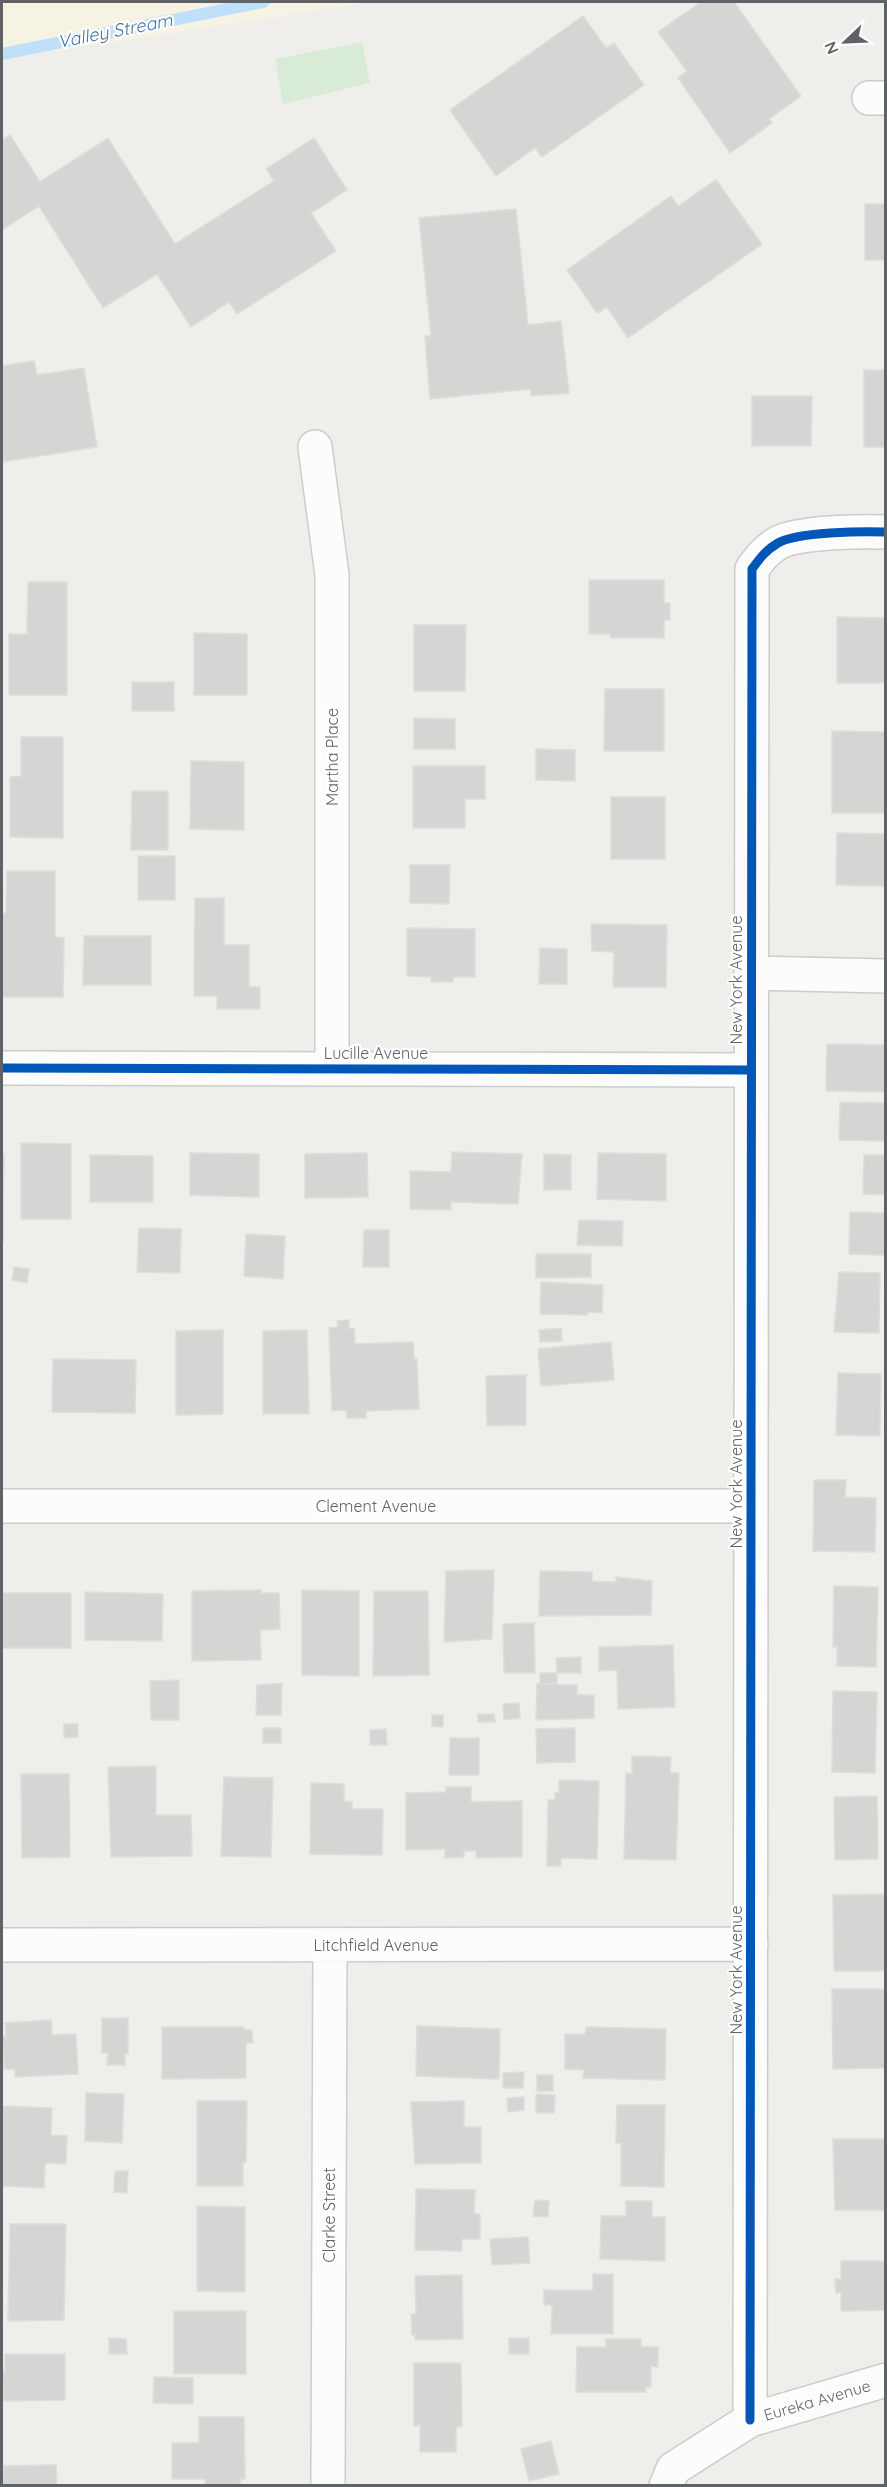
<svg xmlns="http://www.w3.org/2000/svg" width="887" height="2487" viewBox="0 0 887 2487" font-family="Quicksand,sans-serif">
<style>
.commercial{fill:#f7f3e4}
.green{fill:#d8ebd6}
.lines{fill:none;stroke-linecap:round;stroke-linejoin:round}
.stream{stroke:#bfe0f9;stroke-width:12}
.building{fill:#d6d5d3;stroke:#deddd9;stroke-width:1.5}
.minor-casing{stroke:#cbcccc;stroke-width:36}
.minor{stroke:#fdfcfc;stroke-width:33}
.cycleway-casing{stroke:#fff;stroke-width:13}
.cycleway{stroke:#0057b8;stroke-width:9}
.labels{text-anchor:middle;stroke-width:4.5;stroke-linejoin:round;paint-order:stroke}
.street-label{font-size:16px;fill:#5f6368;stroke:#fff}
.water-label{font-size:18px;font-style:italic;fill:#4174aa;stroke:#fff}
</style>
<rect width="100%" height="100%" fill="#efeeea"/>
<path class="commercial" d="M 2,2 L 371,2 L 2,59 Z"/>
<path class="green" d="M 362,42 L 370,83 L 283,104 L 275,59 Z"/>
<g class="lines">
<path class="stream" d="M 2,54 L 263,2"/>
</g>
<path class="building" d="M 701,2 L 734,2 L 801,96 L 769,119 L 772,123 L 730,153 L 678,78 L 687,71 L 658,32 Z
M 583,16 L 606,48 L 614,43 L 644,85 L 542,157 L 535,148 L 496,176 L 450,110 Z
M 10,135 L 40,182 L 108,138 L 175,244 L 274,181 L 266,169 L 314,138 L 347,190 L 311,213 L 336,251 L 237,314 L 229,302 L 191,327 L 157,274 L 103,308 L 39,206 L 2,230 L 2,140 Z
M 716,180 L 762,244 L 628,338 L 607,307 L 597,313 L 567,270 L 671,196 L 678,206 Z
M 865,204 L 886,204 L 886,260 L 865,260 Z
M 516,209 L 528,325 L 561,321 L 569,393 L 531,396 L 530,389 L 430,399 L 425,336 L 431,336 L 419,218 Z
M 34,361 L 37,375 L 84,368 L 97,447 L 2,462 L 2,366 Z
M 864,370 L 886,370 L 886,447 L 864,447 Z
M 752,396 L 812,396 L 811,446 L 752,446 Z
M 589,580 L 664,580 L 664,603 L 670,603 L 670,620 L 664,620 L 664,638 L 610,638 L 610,634 L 589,634 Z
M 28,582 L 67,582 L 67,695 L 9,695 L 9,634 L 27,634 Z
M 837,617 L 886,618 L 886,683 L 837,683 Z
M 414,625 L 466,625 L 465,691 L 414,691 Z
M 194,633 L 247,634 L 247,695 L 194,695 Z
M 132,682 L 174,682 L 174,711 L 132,711 Z
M 605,689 L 664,689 L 664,751 L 604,751 Z
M 414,718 L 455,719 L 455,749 L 414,749 Z
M 832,731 L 886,732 L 886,813 L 832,813 Z
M 21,737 L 63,737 L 63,838 L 10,837 L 10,777 L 21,776 Z
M 536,749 L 575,750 L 575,781 L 536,780 Z
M 191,761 L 244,762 L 244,830 L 190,829 Z
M 413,766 L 485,766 L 485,799 L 465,799 L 465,828 L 413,828 Z
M 132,791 L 168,791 L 168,850 L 131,850 Z
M 611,797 L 665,797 L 665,859 L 611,859 Z
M 837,833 L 886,834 L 886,886 L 836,885 Z
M 138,856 L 175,856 L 175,900 L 138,900 Z
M 410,865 L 450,865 L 449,904 L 410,903 Z
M 7,871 L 55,871 L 55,937 L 64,938 L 63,997 L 2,997 L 2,913 L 6,913 Z
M 195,898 L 224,898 L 224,945 L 249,945 L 249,987 L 260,987 L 260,1009 L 217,1009 L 217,996 L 194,996 Z
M 591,924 L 667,925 L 666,987 L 613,987 L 614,952 L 592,951 Z
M 407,928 L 475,929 L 475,977 L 453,977 L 453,982 L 431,982 L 432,977 L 407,976 Z
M 84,936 L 151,936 L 151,985 L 83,985 Z
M 540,948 L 567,949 L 567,984 L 539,984 Z
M 827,1044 L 886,1045 L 886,1092 L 826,1091 Z
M 840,1102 L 886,1103 L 886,1141 L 839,1140 Z
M 21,1143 L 71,1144 L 71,1219 L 21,1219 Z
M 452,1152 L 522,1154 L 518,1204 L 451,1202 L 451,1210 L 410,1209 L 410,1171 L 451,1172 Z
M 190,1153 L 259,1154 L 259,1197 L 190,1195 Z
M 367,1153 L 368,1197 L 305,1198 L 305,1154 Z
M 598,1153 L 666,1154 L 666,1201 L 597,1199 Z
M 2,1154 L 4,1154 L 3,1243 L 2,1243 Z
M 544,1154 L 571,1155 L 571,1190 L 544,1190 Z
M 90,1155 L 153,1156 L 153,1202 L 90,1202 Z
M 864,1155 L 886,1155 L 886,1195 L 863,1194 Z
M 850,1212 L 886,1213 L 886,1255 L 849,1254 Z
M 579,1220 L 623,1221 L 622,1246 L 577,1245 Z
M 139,1228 L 181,1229 L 180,1273 L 137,1272 Z
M 364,1230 L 389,1230 L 389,1267 L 363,1267 Z
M 246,1234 L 285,1236 L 283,1279 L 244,1276 Z
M 536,1254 L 591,1254 L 591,1277 L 536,1278 Z
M 14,1267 L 29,1269 L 27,1283 L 12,1280 Z
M 839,1272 L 880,1273 L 879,1333 L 834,1332 Z
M 541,1282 L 603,1285 L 602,1313 L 587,1312 L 587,1315 L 540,1314 Z
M 349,1320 L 349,1329 L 354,1328 L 355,1344 L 413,1342 L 414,1359 L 417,1359 L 419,1409 L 366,1411 L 366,1418 L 347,1418 L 346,1410 L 332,1411 L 329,1328 L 338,1327 L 337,1321 Z
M 561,1328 L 562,1341 L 540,1342 L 539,1330 Z
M 223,1330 L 223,1414 L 176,1415 L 176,1331 Z
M 307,1330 L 309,1414 L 263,1414 L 263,1331 Z
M 611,1342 L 614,1380 L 541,1386 L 538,1349 Z
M 53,1359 L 136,1360 L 135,1413 L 52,1412 Z
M 838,1373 L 881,1374 L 880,1436 L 836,1435 Z
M 526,1375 L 526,1425 L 487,1426 L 486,1376 Z
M 814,1480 L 846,1480 L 845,1497 L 876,1498 L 875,1552 L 813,1551 Z
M 494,1570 L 492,1639 L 444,1642 L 446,1571 Z
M 540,1571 L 592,1572 L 592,1581 L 616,1582 L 616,1577 L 652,1581 L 651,1615 L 539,1616 Z
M 834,1586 L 878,1587 L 876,1667 L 837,1666 L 837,1647 L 833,1647 Z
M 261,1590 L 261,1593 L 279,1593 L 280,1629 L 260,1630 L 261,1660 L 192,1661 L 192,1591 Z
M 302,1590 L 359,1591 L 359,1676 L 302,1675 Z
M 374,1591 L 428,1591 L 429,1675 L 373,1676 Z
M 85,1592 L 163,1594 L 162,1641 L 85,1640 Z
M 2,1593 L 71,1593 L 71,1648 L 2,1648 Z
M 534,1623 L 535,1673 L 504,1673 L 503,1624 Z
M 673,1645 L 675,1707 L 618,1709 L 617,1670 L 599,1671 L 599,1647 Z
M 581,1657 L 581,1673 L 557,1673 L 556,1658 Z
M 540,1673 L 557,1673 L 557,1683 L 540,1684 Z
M 179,1680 L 179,1720 L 151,1720 L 150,1681 Z
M 282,1683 L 281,1715 L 256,1715 L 257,1685 Z
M 537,1684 L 577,1685 L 577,1695 L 594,1695 L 594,1718 L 536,1720 Z
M 833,1691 L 877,1692 L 875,1773 L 832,1772 Z
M 519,1703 L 520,1718 L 504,1720 L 503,1704 Z
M 478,1714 L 494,1714 L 495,1722 L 478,1722 Z
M 432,1715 L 443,1715 L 443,1727 L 432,1726 Z
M 64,1724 L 78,1724 L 78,1737 L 64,1738 Z
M 263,1728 L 281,1728 L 281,1743 L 263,1743 Z
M 575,1728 L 575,1762 L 537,1763 L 536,1729 Z
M 386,1729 L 387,1745 L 370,1745 L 370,1730 Z
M 450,1738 L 479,1738 L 479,1775 L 449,1775 Z
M 632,1756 L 671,1757 L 670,1773 L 679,1773 L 676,1860 L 624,1859 L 626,1773 L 632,1774 Z
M 156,1766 L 156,1815 L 191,1815 L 192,1856 L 111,1857 L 108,1767 Z
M 21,1774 L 69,1774 L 70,1857 L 22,1858 Z
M 224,1777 L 273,1778 L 271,1857 L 221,1856 Z
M 559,1780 L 599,1781 L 597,1859 L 561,1858 L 561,1866 L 547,1866 L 548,1800 L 555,1800 L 555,1793 L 559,1793 Z
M 311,1783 L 344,1784 L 344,1801 L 352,1802 L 352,1809 L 383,1809 L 382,1855 L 310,1854 Z
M 446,1787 L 471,1787 L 471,1802 L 522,1801 L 522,1857 L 476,1858 L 476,1851 L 464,1851 L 464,1857 L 445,1858 L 445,1849 L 406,1850 L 406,1793 L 446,1792 Z
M 877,1796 L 878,1859 L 835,1860 L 834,1797 Z
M 886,1894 L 886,1971 L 834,1971 L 833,1895 Z
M 832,1989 L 886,1989 L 886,2068 L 833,2069 Z
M 102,2018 L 128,2018 L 128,2054 L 125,2054 L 125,2065 L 107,2065 L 108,2053 L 102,2053 Z
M 51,2020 L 52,2035 L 76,2034 L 78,2074 L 15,2077 L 15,2069 L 4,2069 L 2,2036 L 6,2036 L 5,2023 Z
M 417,2026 L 500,2029 L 499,2079 L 416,2076 Z
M 162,2027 L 244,2027 L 244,2030 L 252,2030 L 253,2043 L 246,2043 L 246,2078 L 162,2079 Z
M 586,2027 L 666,2029 L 665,2080 L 583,2078 L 584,2070 L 565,2069 L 565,2034 L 585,2034 Z
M 524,2072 L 523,2088 L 503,2088 L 503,2073 Z
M 537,2075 L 553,2075 L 553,2091 L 537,2091 Z
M 86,2093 L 124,2094 L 122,2143 L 85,2141 Z
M 536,2094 L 555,2095 L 554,2113 L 536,2113 Z
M 524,2097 L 524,2110 L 508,2112 L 507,2098 Z
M 197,2101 L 247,2101 L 246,2162 L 243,2163 L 243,2186 L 197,2186 Z
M 464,2101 L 464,2127 L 481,2127 L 481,2163 L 415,2164 L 411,2102 Z
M 617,2105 L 665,2105 L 664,2187 L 621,2186 L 621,2143 L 616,2143 Z
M 2,2106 L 52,2108 L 51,2135 L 67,2136 L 66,2164 L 45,2163 L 44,2188 L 2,2186 Z
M 833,2139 L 886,2139 L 886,2210 L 835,2210 Z
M 115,2171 L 128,2171 L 127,2193 L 114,2192 Z
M 416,2189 L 475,2190 L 474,2214 L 480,2214 L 480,2239 L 462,2239 L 462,2251 L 415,2250 Z
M 535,2200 L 549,2201 L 548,2217 L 533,2216 Z
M 626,2201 L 652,2201 L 652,2217 L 665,2217 L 665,2261 L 600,2259 L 601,2216 L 626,2216 Z
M 197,2206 L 245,2207 L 245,2292 L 197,2291 Z
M 10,2224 L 66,2224 L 64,2320 L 8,2321 Z
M 528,2237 L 530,2263 L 492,2265 L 490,2239 Z
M 841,2261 L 886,2261 L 886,2310 L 841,2311 L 841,2292 L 836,2293 L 835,2279 L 841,2279 Z
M 593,2274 L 613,2274 L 613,2334 L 551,2334 L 552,2305 L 544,2305 L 544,2290 L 593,2290 Z
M 462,2275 L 463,2339 L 415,2340 L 415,2335 L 412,2335 L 411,2314 L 416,2314 L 415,2276 Z
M 174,2311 L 246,2311 L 246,2374 L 174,2374 Z
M 109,2338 L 126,2339 L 127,2354 L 109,2354 Z
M 509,2338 L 529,2338 L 529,2354 L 509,2354 Z
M 606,2339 L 641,2339 L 641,2347 L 658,2347 L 658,2367 L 651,2366 L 651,2387 L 645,2387 L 646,2392 L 576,2392 L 577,2347 L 606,2347 Z
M 5,2354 L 65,2354 L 65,2400 L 4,2401 L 2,2371 L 5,2371 Z
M 414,2363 L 461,2363 L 462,2426 L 456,2427 L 456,2452 L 420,2452 L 420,2425 L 414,2426 Z
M 154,2377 L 193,2378 L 193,2404 L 153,2403 Z
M 199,2417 L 244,2417 L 245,2479 L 240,2479 L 240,2486 L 205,2486 L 205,2479 L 172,2479 L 172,2443 L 199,2443 Z
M 551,2441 L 559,2474 L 529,2481 L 521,2449 Z
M 56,2465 L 57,2486 L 3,2486 L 3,2466 Z"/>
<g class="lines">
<g class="minor-casing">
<path id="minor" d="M 869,98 L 886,98
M 315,447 L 332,575 L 332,1068
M 751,973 L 886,976
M 2,1068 L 751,1070
M 2,1506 L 751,1506
M 2,1945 L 751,1944
M 750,2420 L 752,569 C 760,558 766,550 778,543 C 797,532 862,531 886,532
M 328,2486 L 330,1945
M 666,2486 L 673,2469 L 750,2420 L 886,2380"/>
</g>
<use href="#minor" class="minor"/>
<g class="cycleway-casing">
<path id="cycleway" d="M 2,1068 L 751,1070
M 750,2420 L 752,569 C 760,558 766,550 778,543 C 797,532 862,531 886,532"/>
</g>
<use href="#cycleway" class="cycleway"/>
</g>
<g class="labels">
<g class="street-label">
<text transform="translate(332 757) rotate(-90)" y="6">Martha Place</text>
<text transform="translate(736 980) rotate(-90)" y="6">New York Avenue</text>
<text x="376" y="1059">Lucille Avenue</text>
<text transform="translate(736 1484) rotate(-90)" y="6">New York Avenue</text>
<text x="376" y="1512">Clement Avenue</text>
<text x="376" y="1951">Litchfield Avenue</text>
<text transform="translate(736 1970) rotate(-90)" y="6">New York Avenue</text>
<text transform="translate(329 2215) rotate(-90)" y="6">Clarke Street</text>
<text transform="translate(817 2400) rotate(-16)" y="6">Eureka Avenue</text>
</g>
<g class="water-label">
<text transform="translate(115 31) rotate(-11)" y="6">Valley Stream</text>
</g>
</g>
<rect width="887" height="2487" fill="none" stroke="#5f6368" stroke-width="6"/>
<g transform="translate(845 42) rotate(247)" stroke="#ffffff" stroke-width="4.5" paint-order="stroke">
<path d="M0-4.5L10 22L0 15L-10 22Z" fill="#5f6368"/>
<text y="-9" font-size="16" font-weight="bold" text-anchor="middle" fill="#5f6368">N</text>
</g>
</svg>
